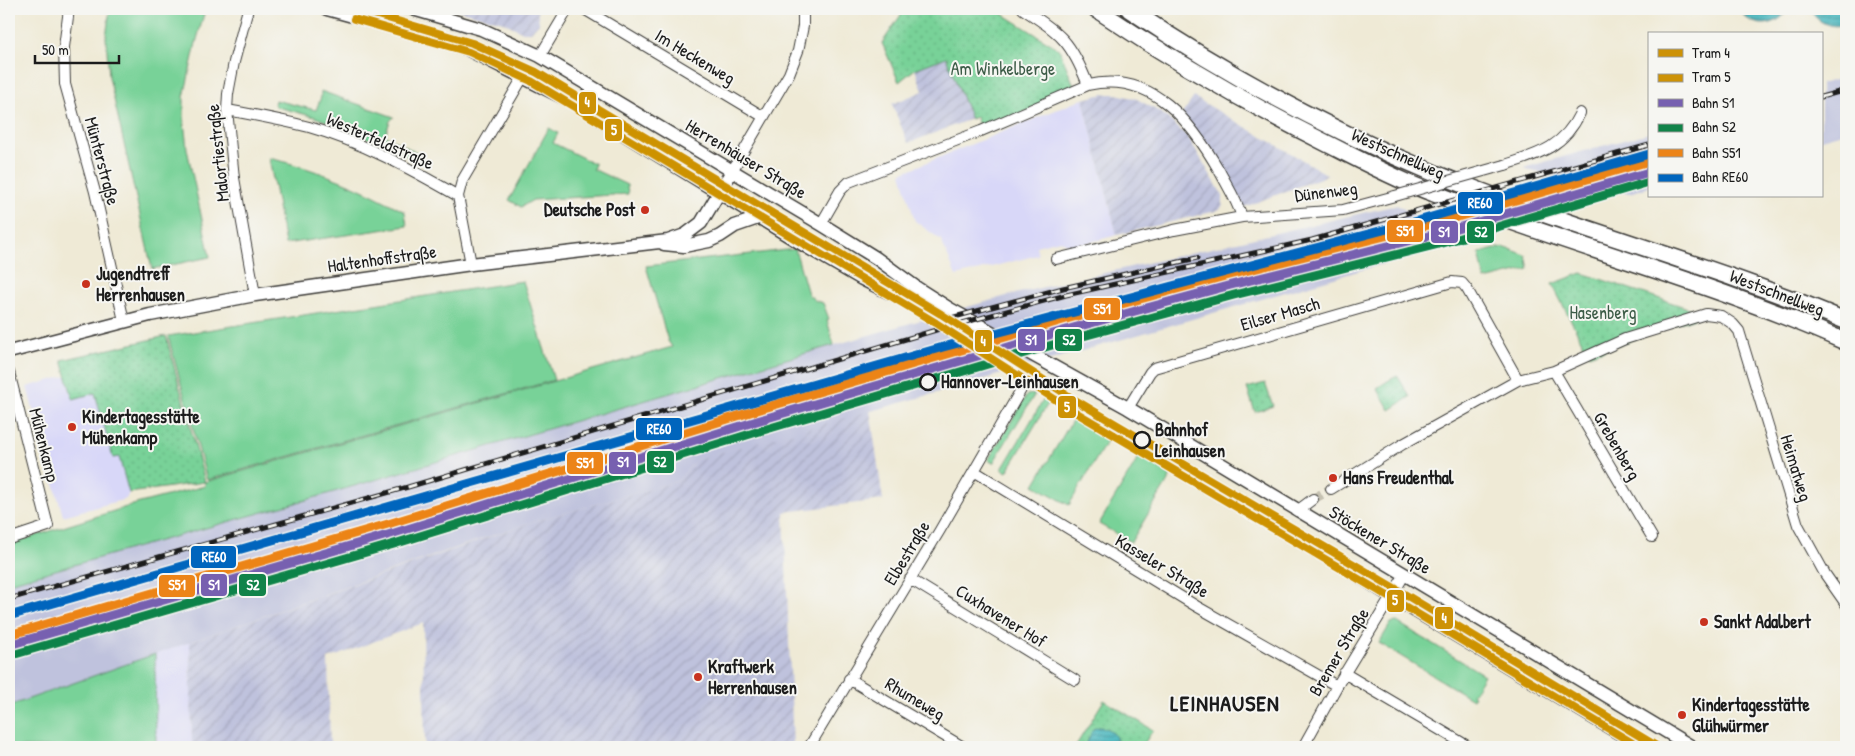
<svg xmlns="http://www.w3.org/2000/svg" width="1855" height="756" viewBox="0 0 1855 756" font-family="'Patrick Hand',sans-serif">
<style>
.built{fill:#d8d7f8}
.industrial{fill:url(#industrial-furrows)}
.railway{fill:#bfc2dd}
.green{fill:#78d298;stroke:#4a775a}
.park{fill:url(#park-dots);stroke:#4a775a}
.water{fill:url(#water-rules);stroke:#31696c}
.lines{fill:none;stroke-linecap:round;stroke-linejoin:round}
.minor-tunnel{stroke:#c5c1b1;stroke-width:10;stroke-dasharray:10 5;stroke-linecap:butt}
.minor-casing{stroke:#3c3b38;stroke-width:12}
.tertiary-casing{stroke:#3c3b38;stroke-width:15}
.trunk-casing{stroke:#3c3b38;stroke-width:19}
.minor{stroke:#fff;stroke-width:10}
.tertiary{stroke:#fff;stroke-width:12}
.trunk{stroke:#fff;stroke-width:16}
.rail-casing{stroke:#1c1c1c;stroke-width:5}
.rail{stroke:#f6f6f2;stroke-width:3;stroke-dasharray:9;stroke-linecap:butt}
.minor-bridge-casing{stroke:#3c3b38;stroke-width:12;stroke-linecap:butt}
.minor-bridge{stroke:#fff;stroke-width:10}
.rail-1-casing{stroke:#f6f6f2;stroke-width:12}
.rail-2-casing{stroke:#f6f6f2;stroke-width:12}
.rail-3-casing{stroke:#f6f6f2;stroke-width:12}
.rail-4-casing{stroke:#f6f6f2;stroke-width:12}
.rail-1{stroke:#7760b0;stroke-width:9}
.rail-2{stroke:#118349;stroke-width:9}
.rail-3{stroke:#ec8418;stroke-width:9}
.rail-4{stroke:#0065bd;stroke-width:9}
.tram-1-casing{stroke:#f6f6f2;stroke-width:11}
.tram-2-casing{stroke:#f6f6f2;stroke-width:11}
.tram-1{stroke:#cd9206;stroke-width:8}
.tram-2{stroke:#cd9206;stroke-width:8}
.poi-dot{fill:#c8321e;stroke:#f6f6f2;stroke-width:2}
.stop-dot{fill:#f6f6f2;stroke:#1c1c1c;stroke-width:2.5}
.labels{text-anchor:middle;stroke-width:4;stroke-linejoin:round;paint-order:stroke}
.street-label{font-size:18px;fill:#1c1c1c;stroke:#f6f6f2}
.park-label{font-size:18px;fill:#3c5c47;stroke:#f6f6f2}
.poi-label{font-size:18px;font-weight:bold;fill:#1c1c1c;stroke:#f6f6f2;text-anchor:start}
.stop-label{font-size:18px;font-weight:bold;fill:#1c1c1c;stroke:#f6f6f2;text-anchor:start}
.district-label{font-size:22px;font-weight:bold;letter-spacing:1px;fill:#1c1c1c;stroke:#f6f6f2}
.line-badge{stroke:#f6f6f2;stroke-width:2}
.badge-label{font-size:14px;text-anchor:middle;font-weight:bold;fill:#fff}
</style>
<defs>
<pattern id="industrial-furrows" width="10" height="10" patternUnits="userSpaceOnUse" patternTransform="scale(1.25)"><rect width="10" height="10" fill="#bfc2dd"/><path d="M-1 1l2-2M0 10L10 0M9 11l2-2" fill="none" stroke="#a4a6bd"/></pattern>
<pattern id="park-dots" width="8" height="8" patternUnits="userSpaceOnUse" patternTransform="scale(1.25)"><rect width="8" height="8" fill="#78d298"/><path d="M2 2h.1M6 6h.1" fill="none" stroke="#67b482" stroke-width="1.8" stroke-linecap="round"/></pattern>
<pattern id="water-rules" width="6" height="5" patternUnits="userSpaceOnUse" patternTransform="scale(1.25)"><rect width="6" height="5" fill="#46b6bd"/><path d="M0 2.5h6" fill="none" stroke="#3a9399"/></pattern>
</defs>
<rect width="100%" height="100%" fill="#f6f6f2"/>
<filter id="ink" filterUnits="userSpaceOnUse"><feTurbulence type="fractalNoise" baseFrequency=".02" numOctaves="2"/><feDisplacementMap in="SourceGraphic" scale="10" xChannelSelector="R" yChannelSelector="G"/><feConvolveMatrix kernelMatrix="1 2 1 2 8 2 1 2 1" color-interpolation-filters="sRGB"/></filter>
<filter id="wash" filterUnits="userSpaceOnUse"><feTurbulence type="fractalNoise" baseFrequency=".0096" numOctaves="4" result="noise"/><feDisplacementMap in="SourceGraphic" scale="20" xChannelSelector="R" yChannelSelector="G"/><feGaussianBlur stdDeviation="1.12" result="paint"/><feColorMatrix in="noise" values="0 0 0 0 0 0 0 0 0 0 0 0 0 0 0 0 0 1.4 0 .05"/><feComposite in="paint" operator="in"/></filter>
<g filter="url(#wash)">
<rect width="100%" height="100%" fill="#efead6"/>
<path class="built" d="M 1083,99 L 1117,235 L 1072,247 L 1060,240 L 1036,246 L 1038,255 L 956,276 L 941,240 L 915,221 L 901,173 Z
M 66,376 L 73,398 L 95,392 L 113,457 L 119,456 L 129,493 L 126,499 L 63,516 L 27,387 Z
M 190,642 L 192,747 L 156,747 L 155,654 Z"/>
<path class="industrial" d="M 453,9 L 537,9 L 539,23 L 531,32 L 523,32 L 503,22 Z
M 946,57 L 971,119 L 908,143 L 892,104 L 923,91 L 915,69 Z
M 1104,94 L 1116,94 L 1137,99 L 1163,114 L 1188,137 L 1223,196 L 1223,204 L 1221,208 L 1216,211 L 1117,235 L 1083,99 Z
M 1194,97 L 1328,175 L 1242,208 L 1182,114 Z
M 870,410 L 883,500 L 784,512 L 793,747 L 425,747 L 423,623 L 328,659 L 330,747 L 192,747 L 190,642 L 529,523 L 678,481 L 697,459 Z"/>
<path class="railway" d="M 1846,77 L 1846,132 L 1821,139 L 1821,84 Z
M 1649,133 L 1649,187 L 1629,193 L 1523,168 Z
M 1397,205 L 1459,242 L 936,393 L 697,459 L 678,481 L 529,523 L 450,550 L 9,706 L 9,583 L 310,499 L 900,326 L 1010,295 Z"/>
<path class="green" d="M 110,9 L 184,9 L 204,14 L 196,43 L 184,97 L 184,121 L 187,149 L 210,257 L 152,269 L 109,77 L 106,37 Z
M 321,91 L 394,117 L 390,121 L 385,136 L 418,153 L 414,160 L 392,148 L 315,117 L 277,107 L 274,104 L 275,100 L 316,110 L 321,97 Z
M 549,128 L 558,133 L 553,143 L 595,164 L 593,169 L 627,185 L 628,194 L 533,200 L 521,207 L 509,200 Z
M 269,158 C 317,169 363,188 405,212 L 407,226 L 285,244 Z
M 1503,247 L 1526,255 L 1529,269 L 1485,280 L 1479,253 Z
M 795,249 L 808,294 L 816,301 L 823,303 L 829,319 L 827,320 L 834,345 L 310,499 L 9,583 L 9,544 L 136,504 L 205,486 L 205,482 L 672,347 L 668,341 L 646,266 Z
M 523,281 L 554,380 L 207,480 L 168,336 Z
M 1035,394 L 993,463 L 988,460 L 1027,395 Z
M 1044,399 L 1049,402 L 1007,472 L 1002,469 Z
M 1073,419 L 1108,439 L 1069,505 L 1034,485 Z
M 1140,455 L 1171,476 L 1131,542 L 1099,524 Z
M 1397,622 L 1484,675 L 1472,695 L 1474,696 L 1472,699 L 1379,643 L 1391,623 Z
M 155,654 L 156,747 L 9,747 L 9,706 Z"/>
<path class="park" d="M 905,9 L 995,9 L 1059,49 L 1076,90 L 981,131 L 976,117 L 971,119 L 946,57 L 915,69 L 899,82 L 882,43 Z
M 1582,273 L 1706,314 L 1589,355 L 1552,284 Z
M 166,336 L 205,482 L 129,493 L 119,457 L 113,458 L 95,393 L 73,399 L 62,360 Z
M 1397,375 L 1410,397 L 1390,410 L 1377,388 Z
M 1265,383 L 1273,406 L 1255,412 L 1247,388 Z
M 1104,700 L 1153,730 L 1142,747 L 1075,747 Z"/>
<path class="water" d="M 1739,9 L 1788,9 C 1777,29 1750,29 1739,9 Z
M 1810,9 L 1846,9 L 1846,24 C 1831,29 1817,23 1810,9 Z
M 1098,727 C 1108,727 1117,733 1117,744 L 1113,747 L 1085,747 L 1093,729 Z"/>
</g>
<g filter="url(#ink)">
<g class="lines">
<path class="minor-tunnel" d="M 1313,499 L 1331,489"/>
<g class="minor-casing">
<path id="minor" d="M 69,9 L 64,47 L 65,84 L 95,192 L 124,321
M 248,9 L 234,62 L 228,94 L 227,110 L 234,178 L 255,295
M 584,9 L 764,117
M 1023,9 C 1061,34 1071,41 1088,85 C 1153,70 1192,123 1220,172 C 1228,187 1237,201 1242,217
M 540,56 L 568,9
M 227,110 C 255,115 282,120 309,127 C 362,142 411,169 458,196
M 1505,165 C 1539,154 1564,147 1580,113
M 732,171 L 789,74 L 798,51 L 803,26 L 803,9
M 821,224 L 840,191 L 849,182 L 981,131 L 1088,85
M 1056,259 L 1174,230 L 1242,217 L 1343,210 L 1395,196
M 471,264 L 458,196 L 462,181 L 523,77
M 1554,371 L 1652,537
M 9,372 L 48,526 L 9,539
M 1128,408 L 1150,372 L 1154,368 L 1452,282 L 1462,283 L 1467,289 L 1518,380
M 974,471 L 1196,606 L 1337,686
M 1331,489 L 1403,444 L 1518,380 L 1554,371 L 1625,339 L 1706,314 L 1721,316 L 1733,324 L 1739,331 L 1798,525 L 1825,574 L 1846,604
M 1297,511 L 1313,499
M 910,579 L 1075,680
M 1344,673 L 1469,747
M 849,679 L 963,747
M 809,747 L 940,530 L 1030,374
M 1303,747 L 1337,686 L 1405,574"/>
</g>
<g class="tertiary-casing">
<path id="tertiary" d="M 327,9 L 433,38 L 467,49 L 570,101 L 807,247 L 862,279 L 934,315 L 1110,425 L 1227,494 L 1392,597 L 1642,747
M 413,9 L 481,29 L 540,56 L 821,224 L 876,258 L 917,288 L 950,309 L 1128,408 L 1692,747
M 664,244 L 684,246 L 709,241 L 720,236 L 735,226 L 758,218
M 9,352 L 150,315 L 255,295 L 471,264 L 668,241 L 685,235 L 701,223 L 732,171"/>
</g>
<g class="trunk-casing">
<path id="trunk" d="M 1096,9 C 1170,59 1248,104 1328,144 C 1362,161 1397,180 1433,193 C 1570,246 1712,282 1846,342
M 1129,9 C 1224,73 1328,129 1434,173 C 1569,228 1712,264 1846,321"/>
</g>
<use href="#minor" class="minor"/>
<use href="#tertiary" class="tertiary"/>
<use href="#trunk" class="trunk"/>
<g class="rail-casing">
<path id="rail" d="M 1821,97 L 1846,90
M 947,319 L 1063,288 L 1197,258
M 9,599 L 408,487 L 936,330 L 1066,295 L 1312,240 L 1649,145"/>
</g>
<use href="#rail" class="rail"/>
<g class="minor-bridge-casing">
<path id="minor-bridge" d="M 1395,196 L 1505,165"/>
</g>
<use href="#minor-bridge" class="minor-bridge"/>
<g class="rail-1-casing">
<path id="rail-1" d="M 9,645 L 391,534 L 757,421 L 1073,328 L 1231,285 L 1440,233 L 1649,172"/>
</g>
<g class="rail-2-casing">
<path id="rail-2" d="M 12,655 L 394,544 L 760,431 L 1076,338 L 1234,295 L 1443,243 L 1649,182"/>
</g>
<g class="rail-3-casing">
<path id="rail-3" d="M 9,635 L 388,524 L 754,411 L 1070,318 L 1229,275 L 1437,223 L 1646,162"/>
</g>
<g class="rail-4-casing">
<path id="rail-4" d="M 9,616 L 943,347 L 1421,220 L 1649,154"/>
</g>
<use href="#rail-1" class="rail-1"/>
<use href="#rail-2" class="rail-2"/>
<use href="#rail-3" class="rail-3"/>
<use href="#rail-4" class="rail-4"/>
<g class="tram-1-casing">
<path id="tram-1" d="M 357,9 L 472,43 L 536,72 L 941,314 L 1075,400 L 1396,589 L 1658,747"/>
</g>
<g class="tram-2-casing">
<path id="tram-2" d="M 354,19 L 469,52 L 531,81 L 936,323 L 1070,409 L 1391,598 L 1639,747"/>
</g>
<use href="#tram-1" class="tram-1"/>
<use href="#tram-2" class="tram-2"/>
</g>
</g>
<g class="poi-dot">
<circle cx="645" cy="210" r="5"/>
<circle cx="86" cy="284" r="5"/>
<circle cx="72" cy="427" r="5"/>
<circle cx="1333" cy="478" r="5"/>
<circle cx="1704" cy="622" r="5"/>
<circle cx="698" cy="677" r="5"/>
<circle cx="1682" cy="715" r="5"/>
</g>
<g class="stop-dot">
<circle cx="928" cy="382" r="8"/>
<circle cx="1142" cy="440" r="8"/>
</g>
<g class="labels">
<g class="street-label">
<text transform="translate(695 57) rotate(31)" y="6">Im Heckenweg</text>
<text transform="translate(380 141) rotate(24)" y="6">Westerfeldstraße</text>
<text transform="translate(218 153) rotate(-96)" y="6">Malortiestraße</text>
<text transform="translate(1398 154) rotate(24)" y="6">Westschnellweg</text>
<text transform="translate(746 159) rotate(31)" y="6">Herrenhäuser Straße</text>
<text transform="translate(102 161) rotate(75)" y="6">Münterstraße</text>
<text transform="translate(1326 192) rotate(-7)" y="6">Dünenweg</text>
<text transform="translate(382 259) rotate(-8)" y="6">Haltenhoffstraße</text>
<text transform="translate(1777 293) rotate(21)" y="6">Westschnellweg</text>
<text transform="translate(1280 314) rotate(-16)" y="6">Eilser Masch</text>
<text transform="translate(44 445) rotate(76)" y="6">Mühenkamp</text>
<text transform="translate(1617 446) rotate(60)" y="6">Grebenberg</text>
<text transform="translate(1796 468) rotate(73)" y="6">Heimatweg</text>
<text transform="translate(1380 540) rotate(31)" y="6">Stöckener Straße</text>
<text transform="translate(907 553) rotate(-59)" y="6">Elbestraße</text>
<text transform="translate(1162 566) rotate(31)" y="6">Kasseler Straße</text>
<text transform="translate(1001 616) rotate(32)" y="6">Cuxhavener Hof</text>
<text transform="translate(1339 652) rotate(-59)" y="6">Bremer Straße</text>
<text transform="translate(915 699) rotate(31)" y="6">Rhumeweg</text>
</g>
<g class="park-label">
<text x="1003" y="75">Am Winkelberge</text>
<text x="1603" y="319">Hasenberg</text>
</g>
<g class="poi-label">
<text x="635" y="216" text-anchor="end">Deutsche Post</text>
<text x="96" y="280">Jugendtreff<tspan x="96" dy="21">Herrenhausen</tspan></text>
<text x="82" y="423">Kindertagesstätte<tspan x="82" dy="21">Mühenkamp</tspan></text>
<text x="1343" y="484">Hans Freudenthal</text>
<text x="1714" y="628">Sankt Adalbert</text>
<text x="708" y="673">Kraftwerk<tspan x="708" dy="21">Herrenhausen</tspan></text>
<text x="1692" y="711">Kindertagesstätte<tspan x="1692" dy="21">Glühwürmer</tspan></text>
</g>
<g class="stop-label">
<text x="941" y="388">Hannover-Leinhausen</text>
<text x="1155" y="436">Bahnhof<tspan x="1155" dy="21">Leinhausen</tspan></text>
</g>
<g class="district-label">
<text x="1225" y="711">LEINHAUSEN</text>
</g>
</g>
<g class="line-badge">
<rect x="578" y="91" width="19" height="24" rx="5" fill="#cd9206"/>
<rect x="604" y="118" width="19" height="24" rx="5" fill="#cd9206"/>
<rect x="1457" y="191" width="47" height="24" rx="5" fill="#0065bd"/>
<rect x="1386" y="219" width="38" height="24" rx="5" fill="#ec8418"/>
<rect x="1430" y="220" width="29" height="24" rx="5" fill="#7760b0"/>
<rect x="1466" y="220" width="29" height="24" rx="5" fill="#118349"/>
<rect x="1083" y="297" width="38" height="24" rx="5" fill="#ec8418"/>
<rect x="1054" y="328" width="29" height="24" rx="5" fill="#118349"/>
<rect x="1017" y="328" width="29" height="24" rx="5" fill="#7760b0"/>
<rect x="974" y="329" width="19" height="24" rx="5" fill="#cd9206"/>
<rect x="1057" y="395" width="20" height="24" rx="5" fill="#cd9206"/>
<rect x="635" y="417" width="48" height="24" rx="5" fill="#0065bd"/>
<rect x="646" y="450" width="29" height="24" rx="5" fill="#118349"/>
<rect x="608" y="451" width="29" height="24" rx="5" fill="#7760b0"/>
<rect x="566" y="451" width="38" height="24" rx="5" fill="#ec8418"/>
<rect x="190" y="545" width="47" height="24" rx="5" fill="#0065bd"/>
<rect x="238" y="573" width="29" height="24" rx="5" fill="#118349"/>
<rect x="200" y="573" width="28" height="24" rx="5" fill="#7760b0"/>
<rect x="158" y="574" width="38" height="24" rx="5" fill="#ec8418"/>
<rect x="1386" y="589" width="19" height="24" rx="5" fill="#cd9206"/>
<rect x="1434" y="606" width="20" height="24" rx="5" fill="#cd9206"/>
</g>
<g class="badge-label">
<text x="587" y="107">4</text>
<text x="614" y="135">5</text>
<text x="1480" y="208">RE60</text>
<text x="1405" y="236">S51</text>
<text x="1444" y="237">S1</text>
<text x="1481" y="237">S2</text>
<text x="1102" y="314">S51</text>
<text x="1069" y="345">S2</text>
<text x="1031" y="345">S1</text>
<text x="983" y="346">4</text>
<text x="1067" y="412">5</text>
<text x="659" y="434">RE60</text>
<text x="660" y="467">S2</text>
<text x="623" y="467">S1</text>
<text x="585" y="468">S51</text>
<text x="214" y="562">RE60</text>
<text x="253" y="590">S2</text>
<text x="214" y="590">S1</text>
<text x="177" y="590">S51</text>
<text x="1395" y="605">5</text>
<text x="1444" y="623">4</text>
</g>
<rect width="1855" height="756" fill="none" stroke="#f6f6f2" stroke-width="30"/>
<rect x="1648" y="32" width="175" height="165" fill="#f6f6f2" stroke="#9f9f9c"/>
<rect x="1658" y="49" width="25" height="8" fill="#cd9206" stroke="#9f9f9c"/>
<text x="1692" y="58" font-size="15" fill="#1c1c1c">Tram 4</text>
<rect x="1658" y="74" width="25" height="8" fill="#cd9206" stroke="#9f9f9c"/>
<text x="1692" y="82" font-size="15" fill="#1c1c1c">Tram 5</text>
<rect x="1658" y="99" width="25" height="8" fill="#7760b0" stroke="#9f9f9c"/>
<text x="1692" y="108" font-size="15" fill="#1c1c1c">Bahn S1</text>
<rect x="1658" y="124" width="25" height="8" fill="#118349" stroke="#9f9f9c"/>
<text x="1692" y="132" font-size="15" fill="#1c1c1c">Bahn S2</text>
<rect x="1658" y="149" width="25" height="8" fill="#ec8418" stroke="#9f9f9c"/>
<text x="1692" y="158" font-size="15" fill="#1c1c1c">Bahn S51</text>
<rect x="1658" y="174" width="25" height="8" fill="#0065bd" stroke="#9f9f9c"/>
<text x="1692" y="182" font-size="15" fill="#1c1c1c">Bahn RE60</text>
<path d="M35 55v8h84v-8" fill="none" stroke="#1c1c1c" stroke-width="2.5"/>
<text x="42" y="55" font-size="15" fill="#1c1c1c" stroke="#f6f6f2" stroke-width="4" paint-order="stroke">50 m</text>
</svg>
